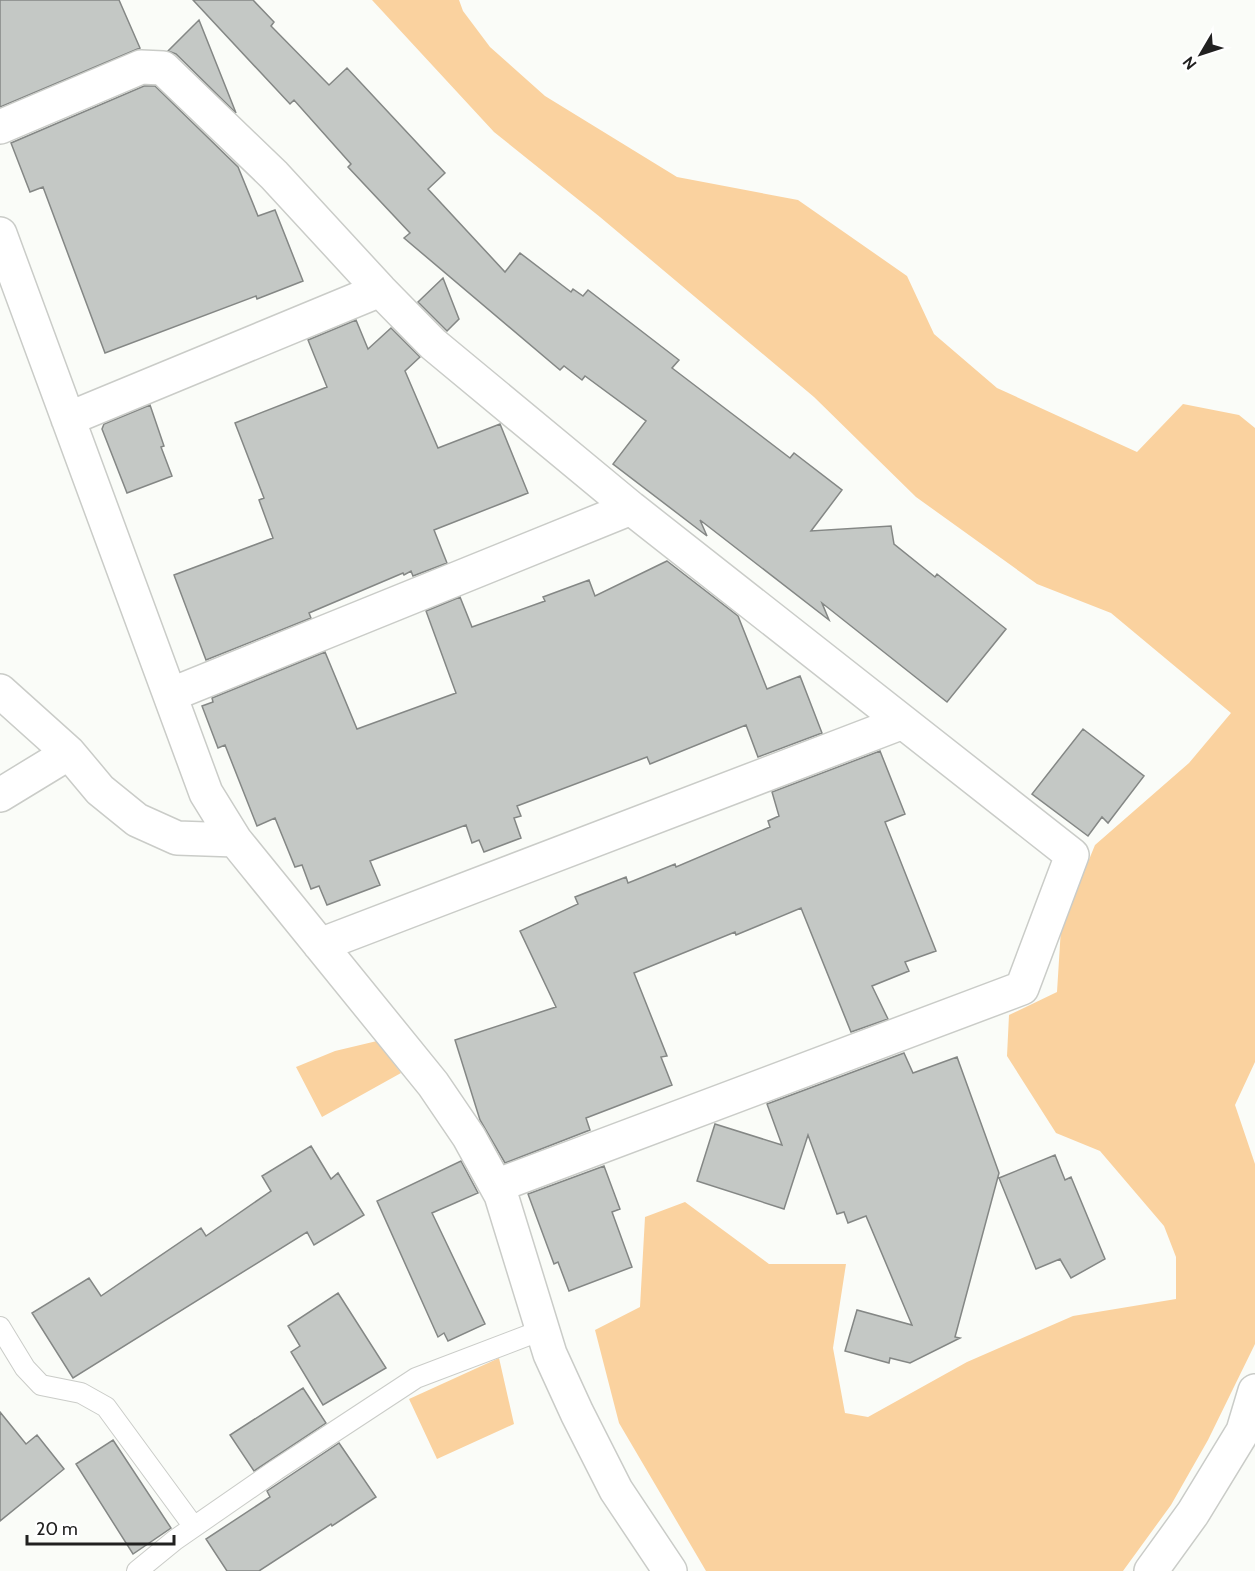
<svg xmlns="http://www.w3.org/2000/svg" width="1255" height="1571" viewBox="0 0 1255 1571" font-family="Cabin,sans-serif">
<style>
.green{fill:#fad29f}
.building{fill:#c4c8c5;stroke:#848785;stroke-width:1.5}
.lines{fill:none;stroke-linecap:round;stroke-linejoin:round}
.service-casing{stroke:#caccc8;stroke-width:22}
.minor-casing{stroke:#caccc8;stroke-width:36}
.service{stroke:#fff;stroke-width:20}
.minor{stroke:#fff;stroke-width:33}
</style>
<rect width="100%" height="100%" fill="#fafcf8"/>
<path class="green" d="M 372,0 L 459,0 L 463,11 L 490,47 L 545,96 L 677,177 L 798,200 L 907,276 L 934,334 L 997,388 L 1137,452 L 1183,404 L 1239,415 L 1255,428 L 1255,1062 L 1235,1105 L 1255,1164 L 1255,1344 L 1208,1440 L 1171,1505 L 1123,1571 L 706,1571 L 619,1423 L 595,1330 L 640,1307 L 645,1217 L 685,1202 L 769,1264 L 846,1264 L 833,1348 L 845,1413 L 868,1417 L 967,1362 L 1073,1316 L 1176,1299 L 1176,1257 L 1164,1226 L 1100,1151 L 1056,1133 L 1007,1056 L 1009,1015 L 1057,992 L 1061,928 L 1095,845 L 1189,763 L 1231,713 L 1111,613 L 1037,584 L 916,497 L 814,397 L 600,217 L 494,132 Z
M 377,1041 L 401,1073 L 322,1117 L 296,1067 L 335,1051 Z
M 499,1358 L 514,1424 L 437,1459 L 409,1399 Z"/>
<path class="building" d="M 0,0 L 119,0 L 140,48 L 0,107 Z
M 193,0 L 253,0 L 274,22 L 271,26 L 329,85 L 347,68 L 445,173 L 428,189 L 505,272 L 520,253 L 571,292 L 573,289 L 583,296 L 588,290 L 679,360 L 672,368 L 790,458 L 794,453 L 842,490 L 811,531 L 891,526 L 894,544 L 935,577 L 937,574 L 1006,629 L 947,702 L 822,603 L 829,620 L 700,520 L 707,536 L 613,464 L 646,421 L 585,376 L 582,380 L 564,366 L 560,370 L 404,238 L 410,233 L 348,167 L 351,164 L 294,100 L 290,104 Z
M 199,20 L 236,113 L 176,54 L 168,51 Z
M 144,86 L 155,86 L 238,167 L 258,216 L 275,210 L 303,281 L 257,299 L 256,296 L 105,353 L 43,187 L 30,192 L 11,143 Z
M 443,278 L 459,319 L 447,331 L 418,302 Z
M 356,320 L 368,349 L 391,328 L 420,357 L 405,371 L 438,448 L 500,424 L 528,493 L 434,530 L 447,563 L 413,576 L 411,571 L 404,575 L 403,573 L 309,613 L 311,618 L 206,660 L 174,575 L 273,538 L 259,500 L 264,498 L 235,423 L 327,387 L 308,340 Z
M 150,405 L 164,446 L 161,447 L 172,476 L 127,493 L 102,429 L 104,424 Z
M 667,561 L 738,616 L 767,689 L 800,676 L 822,733 L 758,757 L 746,725 L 650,764 L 647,757 L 517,806 L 521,816 L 514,818 L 521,838 L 484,852 L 479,840 L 472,843 L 466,825 L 370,861 L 380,885 L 327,905 L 319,886 L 311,889 L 302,865 L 295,867 L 275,818 L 257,826 L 225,745 L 218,748 L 202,706 L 213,702 L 212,698 L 325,652 L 357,729 L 456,693 L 426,611 L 460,597 L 472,627 L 545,601 L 543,597 L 589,580 L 595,596 Z
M 1083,729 L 1144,776 L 1108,823 L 1102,817 L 1088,836 L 1032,794 Z
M 880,751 L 905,814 L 885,822 L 936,951 L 905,962 L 909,971 L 872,986 L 888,1019 L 851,1032 L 801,908 L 736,935 L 735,932 L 634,973 L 667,1056 L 661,1057 L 672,1085 L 586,1118 L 590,1130 L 505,1163 L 480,1120 L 455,1040 L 556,1007 L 520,931 L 578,904 L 575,897 L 626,877 L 628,883 L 675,864 L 676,867 L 770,827 L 768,821 L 779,816 L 772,792 Z
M 904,1053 L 913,1073 L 957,1057 L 999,1173 L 955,1337 L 960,1338 L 910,1363 L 890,1358 L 889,1363 L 845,1351 L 857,1310 L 912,1325 L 866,1216 L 848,1223 L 844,1212 L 837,1214 L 808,1135 L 784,1209 L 697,1181 L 715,1124 L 782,1145 L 767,1104 Z
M 311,1146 L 331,1179 L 338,1173 L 364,1215 L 314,1245 L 307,1232 L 73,1378 L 32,1313 L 89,1278 L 101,1296 L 201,1228 L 206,1236 L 271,1191 L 262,1176 Z
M 1055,1155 L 1065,1180 L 1071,1177 L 1105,1259 L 1071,1278 L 1060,1259 L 1036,1269 L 999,1178 Z
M 461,1161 L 478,1193 L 432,1213 L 485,1324 L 448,1341 L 444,1333 L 438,1337 L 377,1201 Z
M 604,1166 L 620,1209 L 612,1212 L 632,1267 L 569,1291 L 558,1262 L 554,1264 L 528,1194 Z
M 338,1293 L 386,1368 L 323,1405 L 291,1352 L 300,1346 L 288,1326 Z
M 303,1388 L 326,1423 L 254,1471 L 230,1435 Z
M 0,1412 L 26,1444 L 37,1435 L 64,1469 L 0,1521 Z
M 113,1440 L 171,1528 L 133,1554 L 76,1464 Z
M 339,1443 L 376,1497 L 332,1526 L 331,1524 L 259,1571 L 227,1571 L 206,1539 L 270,1497 L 267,1491 Z"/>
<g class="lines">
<g class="service-casing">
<path id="service" d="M 0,1327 L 25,1368 L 41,1385 L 81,1393 L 106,1407 L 194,1527
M 137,1571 L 175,1540 L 276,1470 L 416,1378 L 542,1330"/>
</g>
<g class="minor-casing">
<path id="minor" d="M 0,127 L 141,67 L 163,68 L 274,175 L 380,290 L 433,344 L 631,508 L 1072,855 L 1022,988 L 496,1186
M 0,234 L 206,793 L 235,840 L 433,1084 L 469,1137 L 501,1195 L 550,1354 L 577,1413 L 616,1490 L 670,1571
M 68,419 L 380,290
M 0,691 L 69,753 L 100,790 L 137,820 L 177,838 L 235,840
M 170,695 L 631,508
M 0,795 L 69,753
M 320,945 L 903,722
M 1151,1571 L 1193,1513 L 1243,1431 L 1255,1391"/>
</g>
<use href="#service" class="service"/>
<use href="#minor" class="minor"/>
</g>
<g transform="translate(1201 54) rotate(231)" stroke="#ffffff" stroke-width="4.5" paint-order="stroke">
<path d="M0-4.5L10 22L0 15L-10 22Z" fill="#212120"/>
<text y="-9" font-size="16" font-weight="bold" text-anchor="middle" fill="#212120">N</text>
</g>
<path d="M27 1535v9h147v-9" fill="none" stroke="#212120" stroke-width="3"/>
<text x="36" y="1535" font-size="18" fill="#212120" stroke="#ffffff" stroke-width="4.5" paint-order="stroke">20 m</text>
</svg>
